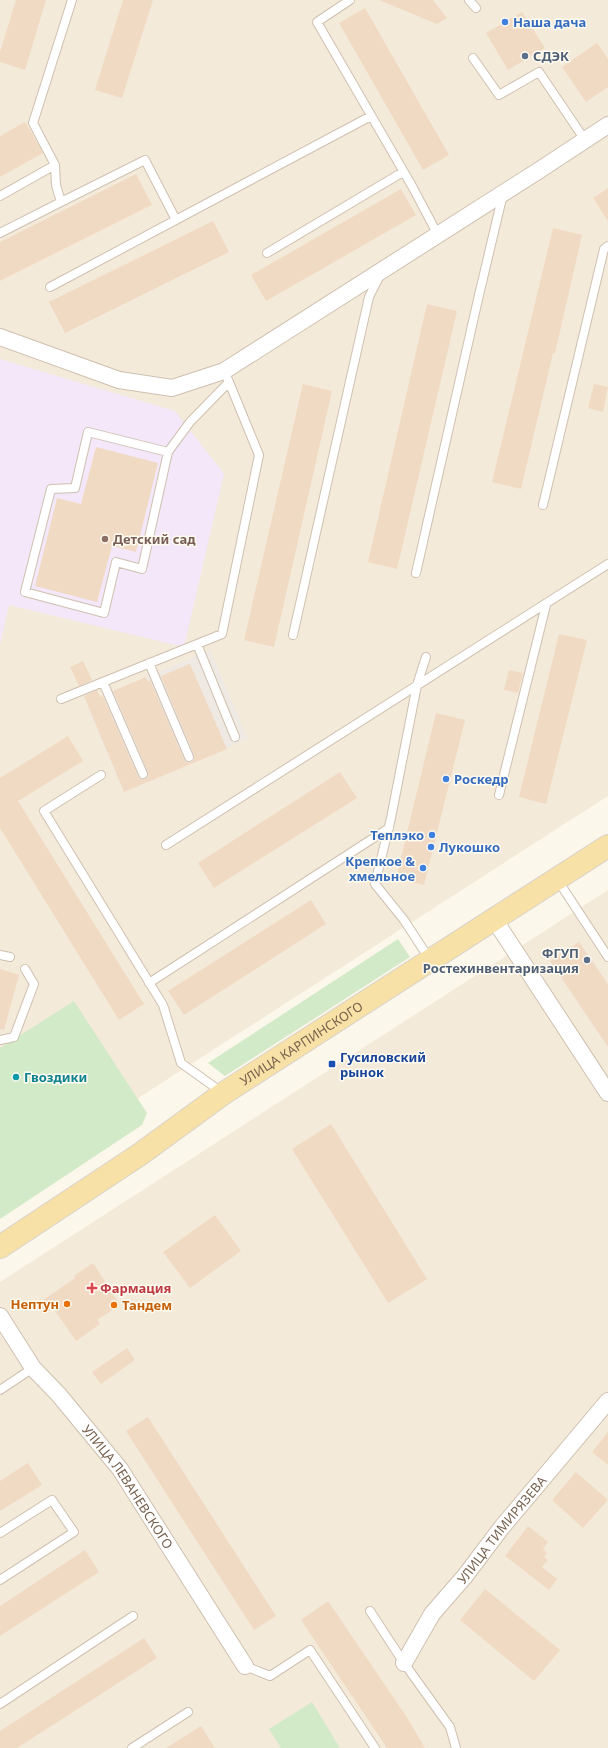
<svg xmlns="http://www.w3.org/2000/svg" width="608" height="1748" viewBox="0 0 608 1748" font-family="'Noto Sans',sans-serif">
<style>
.residential{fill:#f4ead9}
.industrial{fill:#eee9e3}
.education{fill:#f4e7f9}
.green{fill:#d3eac9}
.building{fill:#f1dac3}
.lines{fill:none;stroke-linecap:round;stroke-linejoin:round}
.lane-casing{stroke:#cec0b0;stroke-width:10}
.street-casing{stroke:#cec0b0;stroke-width:18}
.primary-casing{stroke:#d9d3cd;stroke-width:24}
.lane{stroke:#fff;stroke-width:8}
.street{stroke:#fff;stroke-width:16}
.primary{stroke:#f7e1a6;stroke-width:22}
.shop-dot{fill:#3f7fe0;stroke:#fefbf1;stroke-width:1.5}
.service-dot{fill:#5c6f8a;stroke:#fefbf1;stroke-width:1.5}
.education-dot{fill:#8d6e63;stroke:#fefbf1;stroke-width:1.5}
.transit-dot{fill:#1a4fb4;stroke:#fefbf1;stroke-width:1.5}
.culture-dot{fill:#0f9aa8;stroke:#fefbf1;stroke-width:1.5}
.health-dot{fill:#e0444e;stroke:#fefbf1;stroke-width:1.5}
.food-dot{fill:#e8710a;stroke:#fefbf1;stroke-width:1.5}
.labels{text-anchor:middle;stroke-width:3;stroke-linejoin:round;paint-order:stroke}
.shop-label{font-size:13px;font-weight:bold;fill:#366cbe;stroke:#fefbf1;text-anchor:start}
.service-label{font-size:13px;font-weight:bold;fill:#4e5e75;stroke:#fefbf1;text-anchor:start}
.education-label{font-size:13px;font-weight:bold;fill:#785e54;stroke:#fefbf1;text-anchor:start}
.street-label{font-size:13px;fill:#77614e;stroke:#fefbf1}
.transit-label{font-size:13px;font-weight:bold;fill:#164399;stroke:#fefbf1;text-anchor:start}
.culture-label{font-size:13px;font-weight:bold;fill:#0d838f;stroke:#fefbf1;text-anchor:start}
.health-label{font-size:13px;font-weight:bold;fill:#be3a42;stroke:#fefbf1;text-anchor:start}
.food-label{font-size:13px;font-weight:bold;fill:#c56008;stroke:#fefbf1;text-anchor:end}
</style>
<rect width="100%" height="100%" fill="#fcf7eb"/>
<path class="residential" d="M 0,0 L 608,0 L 608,796 L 0,1187 Z
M 608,890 L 608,1748 L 0,1748 L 0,1282 Z"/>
<path class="industrial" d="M 210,650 L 248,739 L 124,792 L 86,703 Z"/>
<path class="education" d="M 0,359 L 175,411 L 224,474 L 184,647 L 9,605 L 0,645 Z"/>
<path class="green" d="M 398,939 L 410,957 L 225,1076 L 208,1063 Z
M 74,1001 L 147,1113 L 142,1125 L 0,1219 L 0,1048 Z
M 312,1702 L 340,1748 L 281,1748 L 269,1729 Z"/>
<path class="building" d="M 16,0 L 46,0 L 25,70 L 0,62 L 0,52 Z
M 123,0 L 153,0 L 122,98 L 95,90 Z
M 379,0 L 433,0 L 447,18 L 437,24 Z
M 365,8 L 449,155 L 423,170 L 339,23 Z
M 522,12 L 545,48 L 508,70 L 486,33 Z
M 597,43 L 608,59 L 608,87 L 586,102 L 562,67 Z
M 25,122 L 43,153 L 0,177 L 0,136 Z
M 136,174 L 152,205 L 0,281 L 0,242 Z
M 608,188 L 608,221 L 593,198 Z
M 401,189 L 416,215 L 266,301 L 251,275 Z
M 213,221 L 229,252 L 65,333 L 49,302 Z
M 553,228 L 582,235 L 555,353 L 553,353 L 521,489 L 492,482 Z
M 427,304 L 457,311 L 397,569 L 368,562 Z
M 303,384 L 332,391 L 274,647 L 244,640 Z
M 594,384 L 608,387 L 603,412 L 588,408 Z
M 96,447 L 158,463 L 136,552 L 112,546 L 97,602 L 35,586 L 57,498 L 81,504 Z
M 559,634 L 587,640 L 546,804 L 519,797 Z
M 83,661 L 92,680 L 79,686 L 70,667 Z
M 190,664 L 227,749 L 124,792 L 84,696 L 97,690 L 100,697 L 103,696 L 138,776 L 140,779 L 145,779 L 148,777 L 148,772 L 113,691 L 146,677 L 148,682 L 150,680 L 184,759 L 186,762 L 191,762 L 194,760 L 194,755 L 161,676 Z
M 509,670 L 523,673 L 518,693 L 504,690 Z
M 436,713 L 465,720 L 424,885 L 396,878 Z
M 68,736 L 83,761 L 18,801 L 144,1004 L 119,1020 L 0,828 L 0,778 Z
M 340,772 L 357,798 L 214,888 L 198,863 Z
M 311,900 L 326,924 L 184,1015 L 168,991 Z
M 579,942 L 608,984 L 608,1047 L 550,961 Z
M 0,969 L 19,975 L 4,1030 L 0,1029 Z
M 331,1124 L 427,1279 L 388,1303 L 292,1149 Z
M 215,1215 L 241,1251 L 190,1288 L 163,1252 Z
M 93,1263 L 120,1305 L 97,1320 L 100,1324 L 76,1341 L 53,1308 L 43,1314 L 36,1305 L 75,1278 L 74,1276 Z
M 127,1348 L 135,1360 L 101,1384 L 92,1372 Z
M 148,1417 L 276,1616 L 254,1630 L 126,1431 Z
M 608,1432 L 608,1465 L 592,1452 Z
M 28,1463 L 42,1485 L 0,1511 L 0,1481 Z
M 576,1472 L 608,1500 L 583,1528 L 552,1500 Z
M 528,1526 L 548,1542 L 543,1549 L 547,1553 L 544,1557 L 548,1560 L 542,1567 L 557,1579 L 549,1590 L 505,1556 Z
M 85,1550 L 99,1572 L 0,1636 L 0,1606 Z
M 485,1589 L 560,1650 L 534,1681 L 460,1620 Z
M 328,1601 L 408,1719 L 425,1748 L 387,1748 L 301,1620 Z
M 144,1638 L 157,1658 L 17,1748 L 0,1748 L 0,1731 Z
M 201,1726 L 215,1748 L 166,1748 Z"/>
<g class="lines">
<g class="lane-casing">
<path id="lane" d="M 350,0 L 317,22 L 412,186 L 438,235
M 469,0 L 476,8
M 473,58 L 499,95 L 539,72 L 585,140
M 0,196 L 55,165 L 33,123 L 72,0
M 61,202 L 145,160 L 176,220
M 0,233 L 61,202 L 56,185 L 55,165
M 267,253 L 403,172
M 50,287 L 371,116
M 168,452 L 142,569 L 116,562 L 104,613 L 25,592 L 51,489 L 75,488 L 88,432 L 168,452 L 190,422 L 229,382 L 224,371
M 543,505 L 604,249 L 608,246
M 416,573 L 479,295 L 503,194
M 293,635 L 369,297 L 380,275
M 197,644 L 235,737
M 426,657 L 417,685 L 391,818 L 375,884 L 404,920 L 430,960
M 149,663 L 189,757
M 61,699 L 103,682
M 143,774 L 103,682 L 222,634 L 259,455 L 229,382
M 101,775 L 44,811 L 163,1005 L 181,1063 L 223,1093
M 499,795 L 546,605
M 166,845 L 608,564
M 557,879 L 608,957
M 0,955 L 10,957
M 149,983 L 389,828
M 0,1040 L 14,1037 L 34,984 L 25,969
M 0,1390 L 33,1368
M 0,1533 L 52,1500 L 74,1532 L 0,1580
M 370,1611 L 404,1663 L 450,1727 L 456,1748
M 245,1666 L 270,1676 L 310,1650 L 375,1748
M 0,1704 L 133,1616
M 132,1748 L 188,1712"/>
</g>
<g class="street-casing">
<g id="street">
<path d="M 0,337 L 119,380 L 172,388 L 224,371 L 538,171 L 608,125"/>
<path d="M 494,919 L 608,1093"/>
<path id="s1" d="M 0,1316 L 33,1368 L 59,1395 L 120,1469 L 245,1666"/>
<path id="s2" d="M 404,1663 L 432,1614 L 465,1576 L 502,1527 L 608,1401"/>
</g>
</g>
<g class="primary-casing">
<g id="primary">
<path id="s3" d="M 0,1247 L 139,1155 L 224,1093 L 608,846"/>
</g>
</g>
<use href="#lane" class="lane"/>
<use href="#street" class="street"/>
<use href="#primary" class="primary"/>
</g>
<g class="shop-dot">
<circle cx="505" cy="22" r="4"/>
<circle cx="446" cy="779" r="4"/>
<circle cx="432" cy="835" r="4"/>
<circle cx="431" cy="847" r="4"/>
<circle cx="423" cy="868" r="4"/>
</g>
<g class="service-dot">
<circle cx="525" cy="56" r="4"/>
<circle cx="587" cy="960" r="4"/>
</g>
<circle class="education-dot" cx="105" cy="539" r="4"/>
<rect class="transit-dot" x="328" y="1060" width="8" height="8" rx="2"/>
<circle class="culture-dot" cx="16" cy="1077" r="4"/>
<path class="health-dot" d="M90 1282h4v4h4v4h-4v4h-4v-4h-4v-4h4z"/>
<g class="food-dot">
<circle cx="67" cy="1304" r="4"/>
<circle cx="114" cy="1305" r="4"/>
</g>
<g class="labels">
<g class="shop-label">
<text x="513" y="27">Наша дача</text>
<text x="454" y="784">Роскедр</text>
<text x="424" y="840" text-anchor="end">Теплэко</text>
<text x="439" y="852">Лукошко</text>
<text x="415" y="866" text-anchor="end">Крепкое &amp;<tspan x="415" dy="15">хмельное</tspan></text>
</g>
<g class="service-label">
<text x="533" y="61">СДЭК</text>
<text x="579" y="958" text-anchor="end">ФГУП<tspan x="579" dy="15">Ростехинвентаризация</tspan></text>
</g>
<g class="education-label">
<text x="113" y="544">Детский сад</text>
</g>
<g class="street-label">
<text dy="5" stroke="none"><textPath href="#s3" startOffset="364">УЛИЦА КАРПИНСКОГО</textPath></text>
<text dy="5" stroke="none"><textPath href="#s1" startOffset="214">УЛИЦА ЛЕВАНЕВСКОГО</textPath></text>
<text dy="5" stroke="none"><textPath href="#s2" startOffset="166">УЛИЦА ТИМИРЯЗЕВА</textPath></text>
</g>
<g class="transit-label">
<text x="340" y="1062">Гусиловский<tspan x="340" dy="15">рынок</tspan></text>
</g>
<g class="culture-label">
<text x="24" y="1082">Гвоздики</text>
</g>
<g class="health-label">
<text x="100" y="1293">Фармация</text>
</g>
<g class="food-label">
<text x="59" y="1309">Нептун</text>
<text x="122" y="1310" text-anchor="start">Тандем</text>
</g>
</g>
</svg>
